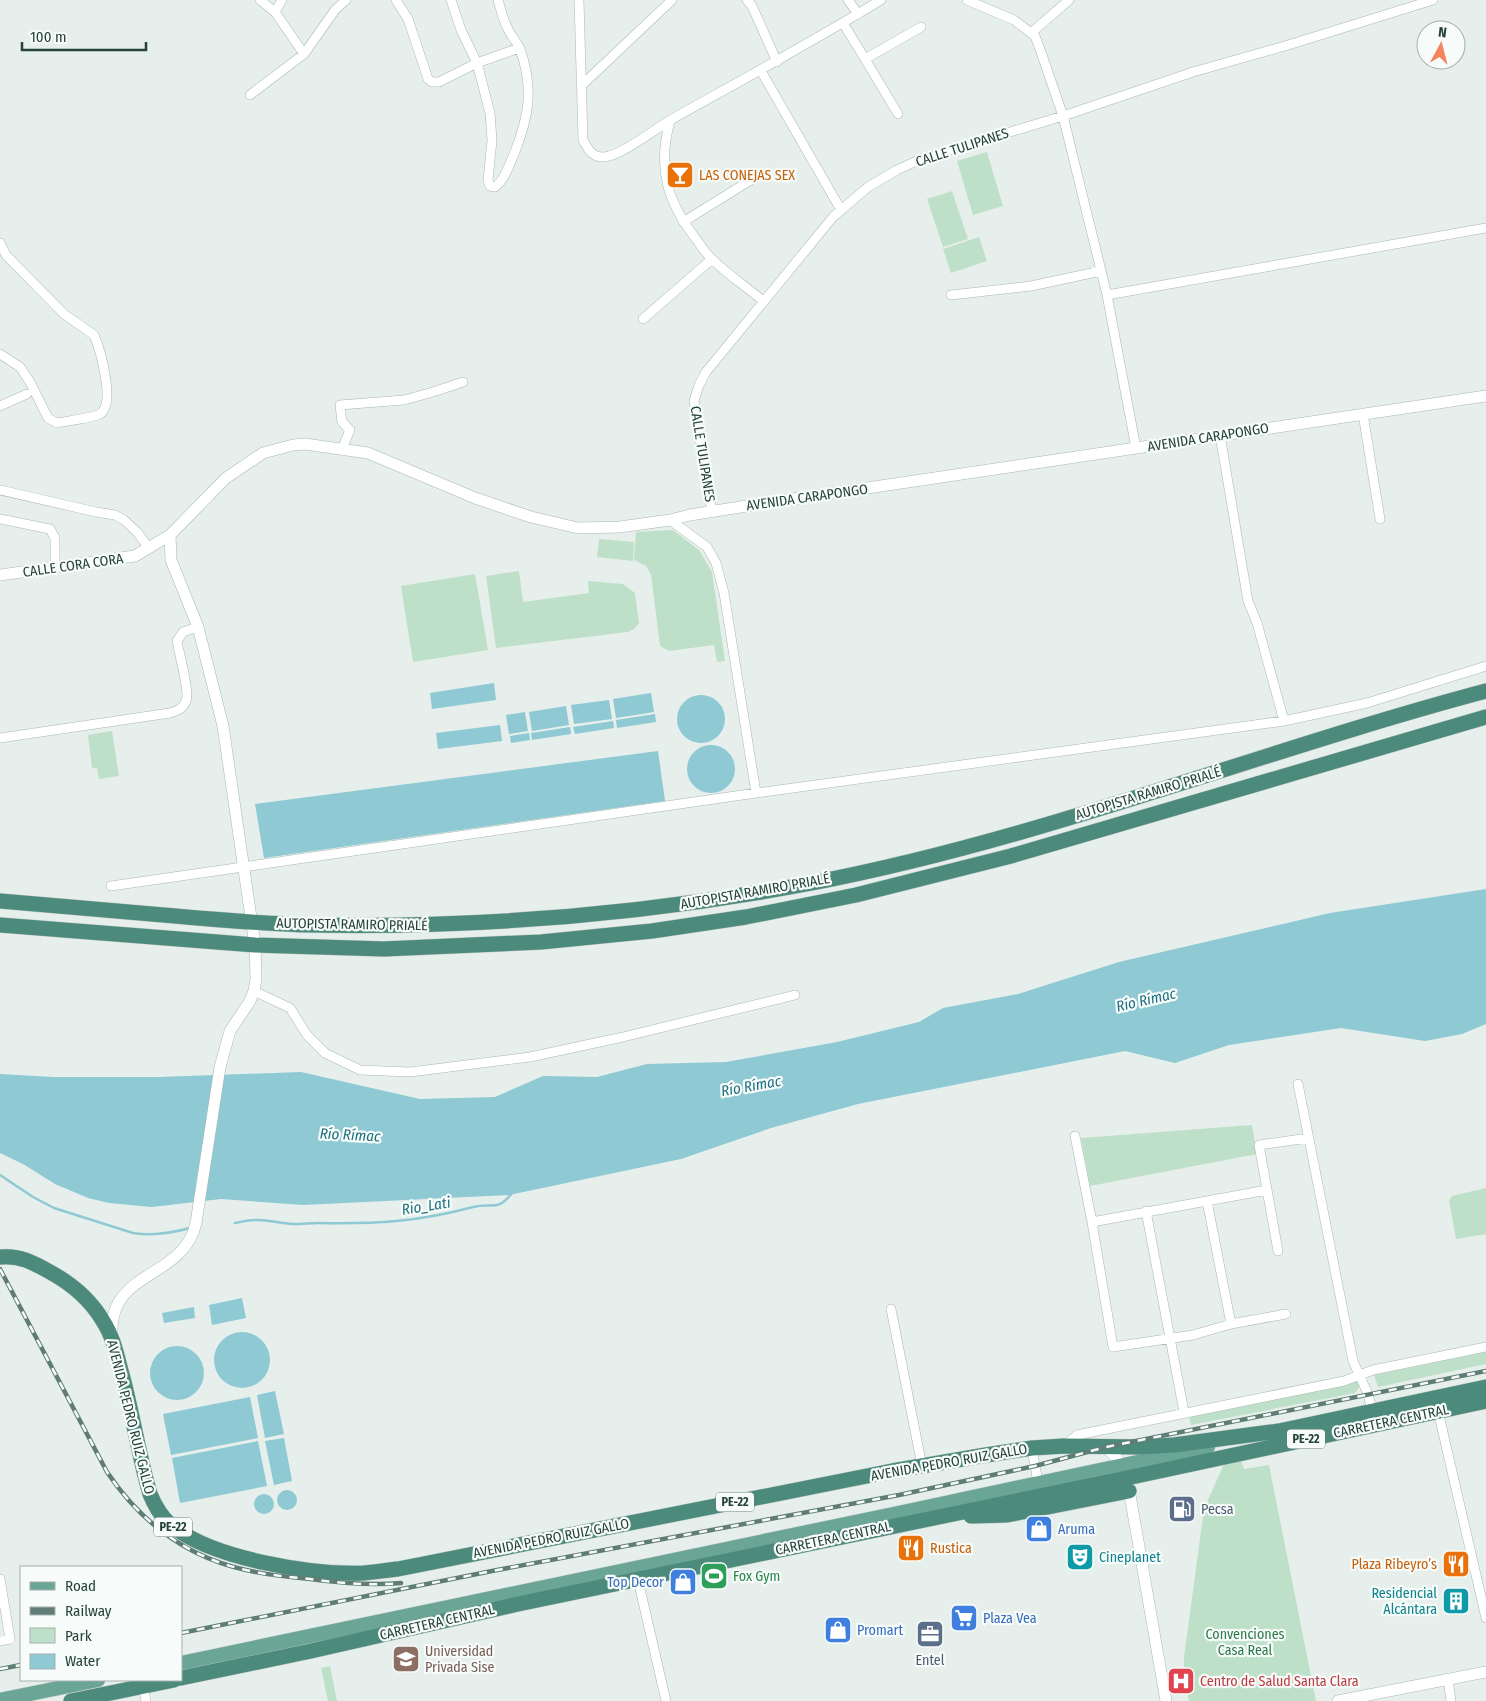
<svg xmlns="http://www.w3.org/2000/svg" width="1486" height="1701" viewBox="0 0 1486 1701" font-family="'Fira Sans Condensed',sans-serif">
<style>
.green{fill:#bfe0c8}
.water{fill:#8ec9d4}
.lines{fill:none;stroke-linecap:round;stroke-linejoin:round}
.stream{stroke:#8ec9d4;stroke-width:2.5}
.minor-casing{stroke:#a8b8b2;stroke-width:10}
.tertiary-casing{stroke:#a8b8b2;stroke-width:12}
.primary-casing{stroke:#c2cac8;stroke-width:15}
.trunk-casing{stroke:#c2cac8;stroke-width:16}
.minor{stroke:#fff;stroke-width:9}
.tertiary{stroke:#fff;stroke-width:11}
.primary{stroke:#6aa596;stroke-width:14}
.trunk{stroke:#4c8a7c;stroke-width:15}
.rail-casing{stroke:#5f7d75;stroke-width:4.5}
.rail{stroke:#f7fbf9;stroke-width:2.5;stroke-dasharray:8;stroke-linecap:butt}
.labels{text-anchor:middle;stroke-width:4.5;stroke-linejoin:round;paint-order:stroke}
.shield{fill:#f7fbf9;stroke:#637a73;stroke-width:1}
.shield-label{font-size:12px;font-weight:bold;fill:#24423a}
.street-label{font-size:14px;fill:#24423a;stroke:#f7fbf9}
.food-label{font-size:14px;fill:#c56008;stroke:#f7fbf9;text-anchor:start}
.service-label{font-size:14px;fill:#4e5e75;stroke:#f7fbf9;text-anchor:start}
.shop-label{font-size:14px;fill:#366cbe;stroke:#f7fbf9;text-anchor:start}
.culture-label{font-size:14px;fill:#0d838f;stroke:#f7fbf9;text-anchor:start}
.leisure-label{font-size:14px;fill:#27864d;stroke:#f7fbf9;text-anchor:start}
.park-label{font-size:14px;fill:#2d7a4b;stroke:#f7fbf9}
.education-label{font-size:14px;fill:#785e54;stroke:#f7fbf9;text-anchor:start}
.health-label{font-size:14px;fill:#be3a42;stroke:#f7fbf9;text-anchor:start}
.water-label{font-size:15px;font-style:italic;fill:#1c6f80;stroke:#f7fbf9}
</style>
<rect width="100%" height="100%" fill="#e6efeb"/>
<path class="green" d="M 987,152 L 1003,206 L 973,215 L 957,161 Z
M 952,191 L 968,239 L 943,247 L 927,199 Z
M 979,237 L 987,261 L 951,273 L 943,249 Z
M 673,530 L 699,550 L 712,572 L 725,661 L 717,662 L 714,645 L 669,651 L 660,646 L 651,575 L 646,566 L 634,560 L 636,532 Z
M 599,539 L 634,542 L 633,561 L 597,557 Z
M 519,571 L 523,602 L 589,593 L 588,581 L 623,584 L 635,593 L 639,623 L 634,629 L 628,632 L 496,648 L 486,576 Z
M 475,574 L 488,650 L 413,662 L 401,586 Z
M 112,731 L 119,776 L 99,779 L 97,768 L 92,768 L 88,735 Z
M 1252,1125 L 1257,1154 L 1090,1186 L 1081,1138 Z
M 1486,1188 L 1486,1234 L 1456,1239 L 1449,1200 L 1452,1196 Z
M 1486,1352 L 1486,1364 L 1378,1387 L 1374,1375 Z
M 1358,1379 L 1362,1383 L 1355,1393 L 1191,1425 L 1189,1415 Z
M 1241,1460 L 1244,1469 L 1269,1465 L 1316,1701 L 1189,1701 L 1184,1672 L 1184,1657 L 1204,1509 L 1224,1464 Z
M 330,1666 L 337,1701 L 328,1701 L 321,1668 Z"/>
<path class="water" d="M 494,683 L 496,700 L 432,709 L 430,693 Z
M 651,693 L 654,712 L 616,718 L 613,699 Z
M677 719a24 24 0 1 1 48 0a24 24 0 1 1-48 0Z
M 609,700 L 612,719 L 574,724 L 571,705 Z
M 566,706 L 569,725 L 532,731 L 529,712 Z
M 525,712 L 528,731 L 509,734 L 506,715 Z
M 655,714 L 656,722 L 617,728 L 616,720 Z
M 613,721 L 614,728 L 575,734 L 573,727 Z
M 500,725 L 502,741 L 438,749 L 436,733 Z
M 570,727 L 571,734 L 532,740 L 531,733 Z
M 529,733 L 530,740 L 511,743 L 510,736 Z
M687 769a24 24 0 1 1 48 0a24 24 0 1 1-48 0Z
M 658,751 L 665,801 L 264,858 L 255,804 Z
M 1486,889 L 1486,1024 L 1462,1034 L 1425,1041 L 1341,1028 L 1229,1045 L 1175,1063 L 1125,1051 L 858,1104 L 771,1128 L 681,1159 L 509,1195 L 303,1205 L 221,1199 L 152,1207 L 109,1203 L 88,1198 L 55,1184 L 23,1164 L 0,1153 L 0,1074 L 53,1077 L 160,1077 L 301,1072 L 420,1099 L 495,1097 L 543,1076 L 597,1077 L 647,1064 L 726,1062 L 837,1042 L 919,1022 L 943,1008 L 1018,994 L 1119,962 L 1330,913 Z
M 242,1298 L 246,1318 L 212,1325 L 209,1305 Z
M 194,1307 L 195,1318 L 164,1323 L 162,1313 Z
M214 1360a28 28 0 1 1 56 0a28 28 0 1 1-56 0Z
M150 1373a27 27 0 1 1 54 0a27 27 0 1 1-54 0Z
M 275,1391 L 284,1434 L 265,1438 L 257,1395 Z
M 250,1397 L 258,1438 L 171,1455 L 163,1414 Z
M 284,1438 L 292,1481 L 274,1485 L 265,1441 Z
M 258,1441 L 267,1486 L 180,1503 L 172,1458 Z
M277 1500a10 10 0 1 1 20 0a10 10 0 1 1-20 0Z
M254 1504a10 10 0 1 1 20 0a10 10 0 1 1-20 0Z"/>
<g class="lines">
<path class="stream" d="M 0,1175 L 33,1197 L 54,1208 L 133,1233 C 152,1236 172,1233 190,1228
M 235,1223 C 241,1222 248,1220 254,1220 C 268,1219 282,1224 296,1224 C 303,1224 311,1223 319,1223 C 375,1224 418,1222 473,1207 C 494,1202 496,1213 513,1192"/>
<g class="minor-casing">
<path id="minor" d="M 260,0 L 275,12 L 304,54
M 396,0 L 408,19 L 428,79 L 432,82 L 439,82 L 477,63 L 519,48
M 451,0 L 461,30 L 477,63 L 490,113 L 492,140 L 488,180 L 490,186 L 495,187 C 504,181 510,164 514,154 C 529,117 534,88 520,49 C 517,42 511,36 508,29 C 503,20 501,10 498,0
M 579,0 L 583,140 C 589,152 595,160 609,156 C 626,152 655,129 672,119 C 742,80 812,42 881,0
M 747,0 L 752,6 L 777,62
M 848,0 L 858,14
M 967,0 L 1014,20 L 1035,36 L 1041,52 L 1063,116 L 1107,295 L 1136,448
M 275,12 L 282,0
M 843,23 L 865,59 L 921,27
M 1031,33 L 1069,0
M 865,59 L 898,114
M 761,71 L 841,210
M 581,86 L 672,0
M 250,95 L 304,54 L 335,10 L 346,0
M 670,121 C 657,168 667,201 696,239 C 701,246 706,254 713,260 C 728,275 747,287 763,301
M 683,222 L 754,178
M 0,243 L 6,255 L 64,314 L 94,335 C 100,349 116,404 100,414 C 93,418 66,421 57,423 L 48,418 L 30,382 L 20,367 L 0,354
M 951,295 L 1031,286 L 1101,271
M 1107,295 L 1486,228
M 643,319 L 712,259
M 0,406 L 27,394
M 1363,414 L 1380,519
M 1220,435 L 1248,601 L 1257,623 L 1284,721
M 342,449 L 350,430 L 342,422 L 340,405 L 404,400 L 433,392 L 463,382
M 0,490 L 96,512 L 115,515 L 124,520 L 137,532 L 149,548
M 712,512 L 694,401 L 699,385 L 706,372 L 833,217 L 868,187 L 897,170 L 921,159 L 1063,116 L 1193,72 L 1285,46 L 1433,0
M 0,519 L 50,529 L 55,538 L 55,567
M 670,520 L 707,547 L 716,563 L 724,593 L 756,793
M 0,738 L 170,713 C 177,711 183,709 186,701 C 190,693 179,653 177,641 L 183,632 L 198,627
M 111,886 L 756,793 L 1284,721 L 1367,703 L 1486,666
M 254,991 L 290,1008 L 307,1035 L 325,1053 L 360,1070 L 410,1072 L 530,1057 L 623,1037 L 795,995
M 1298,1084 L 1353,1361 L 1368,1394 L 1373,1415
M 1075,1136 L 1092,1222 L 1113,1347 L 1193,1335 L 1231,1324 L 1286,1314
M 1207,1201 L 1231,1324
M 1146,1211 L 1184,1412
M 1092,1222 L 1267,1190
M 1278,1251 L 1259,1145 L 1308,1138
M 891,1309 L 922,1466
M 1438,1411 L 1486,1618
M 1065,1445 L 1077,1435 L 1344,1381 L 1373,1370 L 1486,1347
M 1032,1448 L 1038,1483
M 0,1579 L 10,1639 L 0,1641
M 638,1580 L 666,1701
M 1448,1679 L 1451,1701
M 143,1686 L 146,1701"/>
</g>
<g class="tertiary-casing">
<path id="tertiary" d="M 0,575 L 135,556 L 170,535 L 226,478 L 263,453 L 293,445 L 305,444 L 368,453 L 475,498 L 531,517 L 578,528 L 620,527 L 670,520 L 690,515 L 753,505 L 1486,396
M 112,1336 C 108,1268 183,1281 196,1223 L 220,1067 L 230,1031 L 250,1001 L 254,991 L 256,979 L 255,945 L 223,726 L 198,627 L 171,560 L 170,535
M 1106,1447 L 1123,1465 L 1127,1478 L 1166,1701
M 1338,1701 L 1486,1672"/>
</g>
<g class="primary-casing">
<path id="primary" d="M 181,1663 L 903,1512 L 1208,1447
M 0,1700 L 98,1680"/>
</g>
<g class="trunk-casing">
<path id="trunk" d="M 0,901 C 58,906 116,911 175,916 C 220,920 266,924 312,925 C 480,928 647,914 812,883 C 1042,839 1260,751 1486,691
M 0,925 L 255,945 L 384,949 L 541,942 L 652,931 L 746,917 L 856,895 L 1011,856 L 1486,717
M 0,1257 C 20,1255 34,1263 50,1272 C 72,1284 90,1299 103,1321 C 112,1335 116,1351 120,1367 C 132,1409 138,1453 150,1494 C 155,1506 161,1517 171,1525 C 212,1559 312,1575 364,1573 C 376,1572 387,1570 398,1569 L 892,1471 L 986,1455 L 1032,1448 L 1064,1446 L 1140,1447 L 1174,1445 L 1279,1431 L 1486,1387
M 971,1516 L 1007,1515 L 1129,1491
M 181,1678 L 311,1651 L 518,1604 L 1127,1478 L 1486,1401
M 71,1701 L 174,1680"/>
</g>
<use href="#minor" class="minor"/>
<use href="#tertiary" class="tertiary"/>
<use href="#primary" class="primary"/>
<use href="#trunk" class="trunk"/>
<g class="rail-casing">
<path id="rail" d="M 0,1269 L 107,1472 C 140,1521 186,1557 246,1570 C 267,1575 288,1577 310,1579 C 340,1583 370,1586 401,1583
M 181,1633 L 492,1571 L 899,1495 L 1035,1466 L 1106,1447 L 1486,1371
M 0,1669 L 21,1665"/>
</g>
<use href="#rail" class="rail"/>
</g>
<defs>
<g id="bar-square" transform="scale(1.4375)"><rect x="-9" y="-9" width="18" height="18" rx="4" fill="#e8710a" stroke="#f7fbf9"/><path d="M-6-5H6L.8 .8V4.5H3.5V6h-7V4.5H-.8V.8Z" fill="#fff"/></g>
<g id="fuel-square" transform="scale(1.4375)"><rect x="-9" y="-9" width="18" height="18" rx="4" fill="#5c6f8a" stroke="#f7fbf9"/><path d="M-5.5-6h7V0h2V4h1.3V-2.5L3-4.5l.8-.8L6-3V5H2.5V1h-1V6h-7ZM-4.2-4.7v3.2H.2V-4.7Z" fill="#fff"/></g>
<g id="shop-square" transform="scale(1.4375)"><rect x="-9" y="-9" width="18" height="18" rx="4" fill="#3f7fe0" stroke="#f7fbf9"/><path d="M-5-2.5h2.3a2.7 3.5 0 0 1 5.4 0H5L5.5 6h-11ZM-1.5-2.5h3a1.5 2.3 0 0 0-3 0Z" fill="#fff"/></g>
<g id="restaurant-square" transform="scale(1.4375)"><rect x="-9" y="-9" width="18" height="18" rx="4" fill="#e8710a" stroke="#f7fbf9"/><path d="M-5-6h1v4h1v-4h1v4h1v-4h1v5L-1.5 .5V6h-2V.5L-5-1ZM5-6V6H3V1.5H1.5Q1.5-4 5-6Z" fill="#fff"/></g>
<g id="theatre-square" transform="scale(1.4375)"><rect x="-9" y="-9" width="18" height="18" rx="4" fill="#0f9aa8" stroke="#f7fbf9"/><path d="M-5-5.5Q0-4 5-5.5V0Q5 5 0 6Q-5 5-5 0ZM-3.3-2.5H-1v1.5H-3.3ZM1-2.5H3.3v1.5H1ZM-2.8 1Q0 5.5 2.8 1Z" fill="#fff"/></g>
<g id="stadium-square" transform="scale(1.4375)"><rect x="-9" y="-9" width="18" height="18" rx="4" fill="#2e9e5b" stroke="#f7fbf9"/><path d="M0-5a6.5 5 0 1 0 0 10a6.5 5 0 1 0 0-10ZM-3.5-1.8h7v3.6h-7Z" fill="#fff"/></g>
<g id="building-square" transform="scale(1.4375)"><rect x="-9" y="-9" width="18" height="18" rx="4" fill="#0f9aa8" stroke="#f7fbf9"/><path d="M-4-6H4V6H1V3H-1V6H-4ZM-2.5-4.3h1.7v1.8h-1.7ZM.8-4.3h1.7v1.8H.8ZM-2.5-1h1.7V.8h-1.7ZM.8-1h1.7V.8H.8Z" fill="#fff"/></g>
<g id="supermarket-square" transform="scale(1.4375)"><rect x="-9" y="-9" width="18" height="18" rx="4" fill="#3f7fe0" stroke="#f7fbf9"/><path d="M-6-5.5h2.5l.6 2H6L4.5 2H-2.5L-4.4-4H-6ZM-1.5 3.2a1.3 1.3 0 1 0 .1 0ZM3 3.2a1.3 1.3 0 1 0 .1 0Z" fill="#fff"/></g>
<g id="office-square" transform="scale(1.4375)"><rect x="-9" y="-9" width="18" height="18" rx="4" fill="#5c6f8a" stroke="#f7fbf9"/><path d="M-6-3h4V-5.5h4V-3h4V5H-6ZM-1-4.5V-3h2v-1.5ZM-6 0V1H6V0Z" fill="#fff"/></g>
<g id="university-square" transform="scale(1.4375)"><rect x="-9" y="-9" width="18" height="18" rx="4" fill="#8d6e63" stroke="#f7fbf9"/><path d="M0-5L7-2L0 1L-7-2ZM-4 1L0 2.5L4 1V4Q0 6-4 4Z" fill="#fff"/></g>
<g id="hospital-square" transform="scale(1.4375)"><rect x="-9" y="-9" width="18" height="18" rx="4" fill="#e0444e" stroke="#f7fbf9"/><path d="M-5-5h3v3.5h4V-5h3V5h-3V1.5h-4V5h-3Z" fill="#fff"/></g>
</defs>
<g fill-rule="evenodd">
<use href="#bar-square" x="680" y="175"/>
<use href="#fuel-square" x="1182" y="1509"/>
<use href="#shop-square" x="1039" y="1529"/>
<use href="#restaurant-square" x="911" y="1548"/>
<use href="#theatre-square" x="1080" y="1557"/>
<use href="#restaurant-square" x="1456" y="1564"/>
<use href="#stadium-square" x="714" y="1576"/>
<use href="#shop-square" x="683" y="1582"/>
<use href="#building-square" x="1456" y="1601"/>
<use href="#supermarket-square" x="964" y="1618"/>
<use href="#shop-square" x="838" y="1630"/>
<use href="#office-square" x="930" y="1634"/>
<use href="#university-square" x="406" y="1659"/>
<use href="#hospital-square" x="1181" y="1681"/>
</g>
<g class="labels">
<g class="shield">
<rect x="1287" y="1429.5" width="38" height="19" rx="4"/>
<rect x="716" y="1492.5" width="38" height="19" rx="4"/>
<rect x="154" y="1517.5" width="38" height="19" rx="4"/>
</g>
<g class="shield-label">
<text x="1306" y="1443">PE-22</text>
<text x="735" y="1506">PE-22</text>
<text x="173" y="1531">PE-22</text>
</g>
<g class="street-label">
<text transform="translate(962 147) rotate(-18)" y="5">CALLE TULIPANES</text>
<text transform="translate(1208 437) rotate(-9)" y="5">AVENIDA CARAPONGO</text>
<text transform="translate(703 454) rotate(81)" y="5">CALLE TULIPANES</text>
<text transform="translate(807 497) rotate(-8)" y="5">AVENIDA CARAPONGO</text>
<text transform="translate(73 565) rotate(-8)" y="5">CALLE CORA CORA</text>
<text transform="translate(1148 793) rotate(-17)" y="5">AUTOPISTA RAMIRO PRIALÉ</text>
<text transform="translate(755 891) rotate(-10)" y="5">AUTOPISTA RAMIRO PRIALÉ</text>
<text transform="translate(352 924) rotate(1)" y="5">AUTOPISTA RAMIRO PRIALÉ</text>
<text transform="translate(131 1417) rotate(76)" y="5">AVENIDA PEDRO RUIZ GALLO</text>
<text transform="translate(1391 1421) rotate(-12)" y="5">CARRETERA CENTRAL</text>
<text transform="translate(949 1462) rotate(-10)" y="5">AVENIDA PEDRO RUIZ GALLO</text>
<text transform="translate(551 1538) rotate(-11)" y="5">AVENIDA PEDRO RUIZ GALLO</text>
<text transform="translate(833 1538) rotate(-12)" y="5">CARRETERA CENTRAL</text>
<text transform="translate(437 1622) rotate(-13)" y="5">CARRETERA CENTRAL</text>
</g>
<g class="food-label">
<text x="699" y="180">LAS CONEJAS SEX</text>
<text x="930" y="1553">Rustica</text>
<text x="1437" y="1569" text-anchor="end">Plaza Ribeyro’s</text>
</g>
<g class="service-label">
<text x="1201" y="1514">Pecsa</text>
<text x="930" y="1665" text-anchor="middle">Entel</text>
</g>
<g class="shop-label">
<text x="1058" y="1534">Aruma</text>
<text x="664" y="1587" text-anchor="end">Top Decor</text>
<text x="983" y="1623">Plaza Vea</text>
<text x="857" y="1635">Promart</text>
</g>
<g class="culture-label">
<text x="1099" y="1562">Cineplanet</text>
<text x="1437" y="1598" text-anchor="end">Residencial<tspan x="1437" dy="16">Alcántara</tspan></text>
</g>
<g class="leisure-label">
<text x="733" y="1581">Fox Gym</text>
</g>
<g class="park-label">
<text x="1245" y="1639">Convenciones<tspan x="1245" dy="16">Casa Real</tspan></text>
</g>
<g class="education-label">
<text x="425" y="1656">Universidad<tspan x="425" dy="16">Privada Sise</tspan></text>
</g>
<g class="health-label">
<text x="1200" y="1686">Centro de Salud Santa Clara</text>
</g>
<g class="water-label">
<text transform="translate(1146 1000) rotate(-13)" y="5">Río Rímac</text>
<text transform="translate(751 1086) rotate(-10)" y="5">Río Rímac</text>
<text transform="translate(350 1135) rotate(3)" y="5">Río Rímac</text>
<text transform="translate(426 1206) rotate(-9)" y="5">Rio_Lati</text>
</g>
</g>
<rect x="20" y="1566" width="162" height="115" fill="#f7fbf9" stroke="#a3b1ad"/>
<rect x="30" y="1582" width="25" height="8" fill="#6aa596" stroke="#a3b1ad"/>
<text x="65" y="1591" font-size="15" fill="#24423a">Road</text>
<rect x="30" y="1607" width="25" height="8" fill="#5f7d75" stroke="#a3b1ad"/>
<text x="65" y="1616" font-size="15" fill="#24423a">Railway</text>
<rect x="30" y="1628" width="25" height="15" fill="#bfe0c8" stroke="#a3b1ad"/>
<text x="65" y="1641" font-size="15" fill="#24423a">Park</text>
<rect x="30" y="1654" width="25" height="15" fill="#8ec9d4" stroke="#a3b1ad"/>
<text x="65" y="1666" font-size="15" fill="#24423a">Water</text>
<g transform="translate(1441 45) rotate(7)"><circle r="24" fill="#f7fbf9" stroke="#a3b1ad"/>
<path d="M0-4L9 19L0 12L-9 19Z" fill="#f4845f"/>
<text y="-8" font-size="14" font-weight="bold" text-anchor="middle" fill="#24423a">N</text>
</g>
<path d="M22 42v8h124v-8" fill="none" stroke="#24423a" stroke-width="2.5"/>
<text x="30" y="42" font-size="15" fill="#24423a" stroke="#f7fbf9" stroke-width="4" paint-order="stroke">100 m</text>
</svg>
